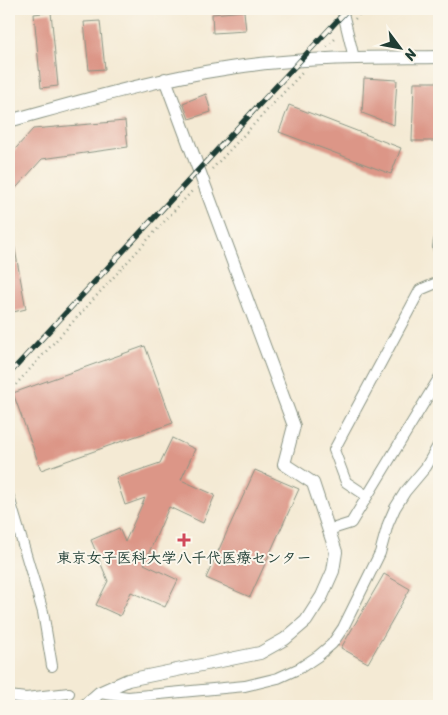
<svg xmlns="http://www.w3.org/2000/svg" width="448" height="715" viewBox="0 0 448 715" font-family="Sriracha,'Klee One',sans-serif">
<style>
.building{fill:#dc9687}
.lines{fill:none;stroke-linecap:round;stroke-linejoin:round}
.minor-casing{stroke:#8a9484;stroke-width:12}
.tertiary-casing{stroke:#8a9484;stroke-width:14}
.path{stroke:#8a9484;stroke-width:2.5;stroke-dasharray:1 4;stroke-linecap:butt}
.minor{stroke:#fff;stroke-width:10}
.tertiary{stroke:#fff;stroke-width:12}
.rail-casing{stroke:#1f3d34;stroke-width:5.5}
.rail{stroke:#fbf7ec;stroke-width:4;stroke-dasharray:11;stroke-linecap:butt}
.poi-dot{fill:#d1495b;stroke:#fbf7ec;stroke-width:2}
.labels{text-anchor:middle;stroke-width:4;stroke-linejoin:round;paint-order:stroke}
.poi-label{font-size:15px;font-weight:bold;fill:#1f3d34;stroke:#fbf7ec}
</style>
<rect width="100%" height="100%" fill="#fbf7ec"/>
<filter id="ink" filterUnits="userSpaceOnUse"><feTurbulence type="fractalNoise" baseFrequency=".02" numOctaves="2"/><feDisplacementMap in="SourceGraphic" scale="10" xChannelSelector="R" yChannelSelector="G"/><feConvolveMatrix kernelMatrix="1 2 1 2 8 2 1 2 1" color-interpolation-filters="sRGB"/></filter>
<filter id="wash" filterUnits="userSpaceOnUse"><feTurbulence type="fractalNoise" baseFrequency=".0096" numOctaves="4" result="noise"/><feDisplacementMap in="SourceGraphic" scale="20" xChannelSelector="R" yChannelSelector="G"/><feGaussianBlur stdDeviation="1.12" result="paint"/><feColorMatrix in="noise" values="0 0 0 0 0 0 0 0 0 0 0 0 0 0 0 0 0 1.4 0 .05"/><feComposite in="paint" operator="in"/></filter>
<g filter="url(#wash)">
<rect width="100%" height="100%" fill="#f4ead4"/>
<g id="blocks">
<path class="building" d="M 244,11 L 246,31 L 213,33 L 212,14 Z
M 51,12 L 58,86 L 41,88 L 34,14 Z
M 100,21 L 105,69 L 89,70 L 84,22 Z
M 364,78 L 397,80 L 394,125 L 362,113 Z
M 414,82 L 439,82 L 439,141 L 412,141 Z
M 206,94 L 211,112 L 189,119 L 183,103 Z
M 289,105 L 401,148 L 391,174 L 279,132 Z
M 125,121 L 128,147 L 42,159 L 9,196 L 9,156 L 33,129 Z
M 14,244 L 26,309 L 9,313 L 9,245 Z
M 145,346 L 173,423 L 41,470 L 13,393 Z
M 172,438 L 195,449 L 181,480 L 215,495 L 203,523 L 169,507 L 144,564 L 178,580 L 165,607 L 131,592 L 120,616 L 96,605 L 108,581 L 91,540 L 119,528 L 125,542 L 145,498 L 125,505 L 116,478 L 160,463 Z
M 255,470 L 299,489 L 250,597 L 206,578 Z
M 384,574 L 410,589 L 368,663 L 341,648 Z"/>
</g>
</g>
<g filter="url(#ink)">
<use href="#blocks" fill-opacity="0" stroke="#8a9484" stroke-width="1"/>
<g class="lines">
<g class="minor-casing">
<path id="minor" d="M 342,9 L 354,58
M 439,241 L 438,247 L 439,251
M 367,496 L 346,482 L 334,450 L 420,290 L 439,282
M 9,497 L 43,612 L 52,666
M 329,530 L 351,523 L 439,378
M 99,693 L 128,697 L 245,686 L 278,678 L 300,668 L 318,656 L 332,644 L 343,628 L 380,553 L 388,524 L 395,508 L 405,492 L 426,467 L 439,444
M 9,696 L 26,698 L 69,693"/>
</g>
<g class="tertiary-casing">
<path id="tertiary" d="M 9,121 C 82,101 155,79 230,68 C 299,57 370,58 439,57
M 84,706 L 99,693 L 128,680 L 260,653 L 285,639 L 306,621 L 322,596 L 333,571 L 336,552 L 313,483 L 284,464 L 294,426 L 165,79"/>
</g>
<path class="path" d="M 355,19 L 364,9
M 327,47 L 337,37
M 212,169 L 302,73
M 9,392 L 193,190"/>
<use href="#minor" class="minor"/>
<use href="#tertiary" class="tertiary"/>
<g class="rail-casing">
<path id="rail" d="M 9,374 L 348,9"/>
</g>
<use href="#rail" class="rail"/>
</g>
</g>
<path class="poi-dot" d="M181.5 532.5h5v5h5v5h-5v5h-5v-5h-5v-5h5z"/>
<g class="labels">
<g class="poi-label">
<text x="184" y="563">東京女子医科大学八千代医療センター</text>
</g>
</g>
<rect width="448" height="715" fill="none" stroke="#fbf7ec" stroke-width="30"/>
<g transform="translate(400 48) rotate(122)" stroke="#fbf7ec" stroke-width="4" paint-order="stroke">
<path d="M0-4L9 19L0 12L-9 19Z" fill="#1f3d34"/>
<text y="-8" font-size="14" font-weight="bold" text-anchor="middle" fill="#1f3d34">N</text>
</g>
</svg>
